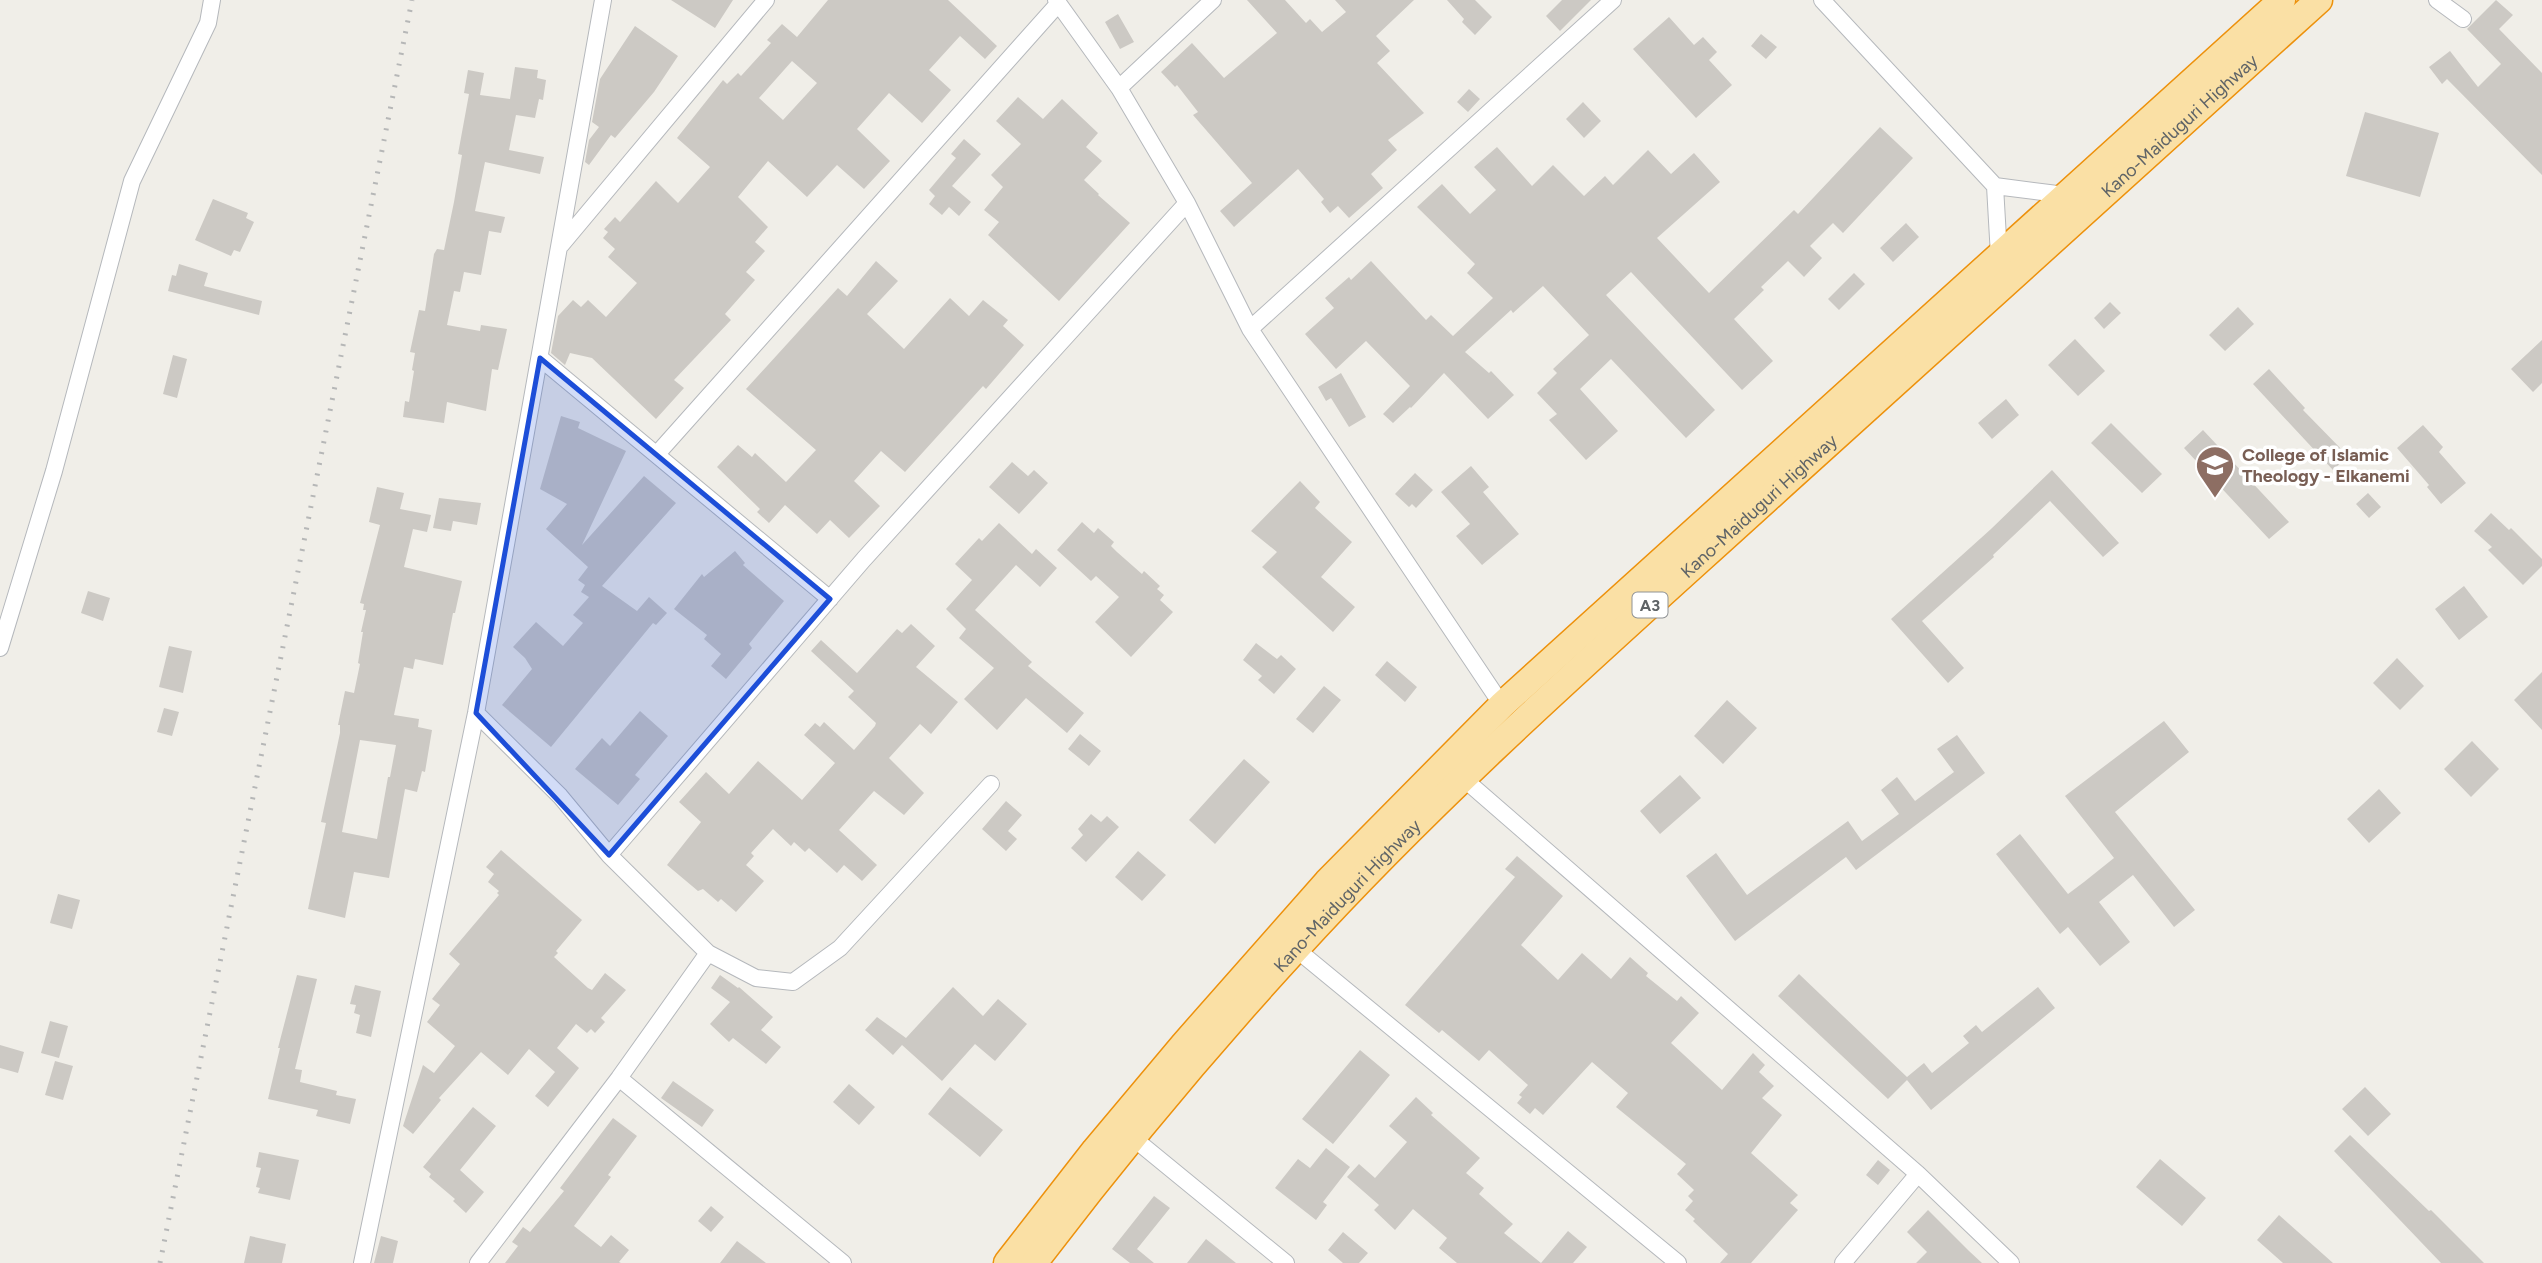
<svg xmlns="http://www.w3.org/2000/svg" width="2542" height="1263" viewBox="0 0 2542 1263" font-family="Figtree,sans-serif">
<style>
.building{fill:#ccc9c4;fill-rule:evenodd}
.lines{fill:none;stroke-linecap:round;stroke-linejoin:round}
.minor-casing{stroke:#b5b8bc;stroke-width:18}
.trunk-casing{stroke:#ed910c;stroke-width:29}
.minor{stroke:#fff;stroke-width:16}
.trunk{stroke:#fae0a5;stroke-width:26}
.rail{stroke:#b6b7b7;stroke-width:5;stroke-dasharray:2 9;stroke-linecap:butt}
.marked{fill:#1d4ed8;fill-opacity:0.2;stroke:#1d4ed8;stroke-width:5;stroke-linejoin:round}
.labels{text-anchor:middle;stroke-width:7;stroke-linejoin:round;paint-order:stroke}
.shield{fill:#fff;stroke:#8f9295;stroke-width:2}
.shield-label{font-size:16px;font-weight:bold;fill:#5f6467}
.street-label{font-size:18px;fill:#5f6467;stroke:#fff}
.education-label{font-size:18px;font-weight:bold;fill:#785e54;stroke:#fff;text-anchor:start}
</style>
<rect width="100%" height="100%" fill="#f0eee8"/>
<path class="building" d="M 671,0 L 733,0 L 715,28 Z
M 828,0 L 948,0 L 997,46 L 985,59 L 960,36 L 929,70 L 951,90 L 922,123 L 889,93 L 857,129 L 890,161 L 864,189 L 837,165 L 807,197 L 768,161 L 738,197 L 768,227 L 755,242 L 765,251 L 746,272 L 755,280 L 725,314 L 731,320 L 674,380 L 684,388 L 656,419 L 592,358 L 570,353 L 565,365 L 551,353 L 558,316 L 573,300 L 581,307 L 588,300 L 606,317 L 637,283 L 608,257 L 615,249 L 603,238 L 608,232 L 604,229 L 615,217 L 620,222 L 656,181 L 678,203 L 710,167 L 677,138 L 723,80 L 727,84 L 738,73 L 741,76 L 771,43 L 767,40 L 782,24 L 797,37 ZM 792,61 L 817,83 L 783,120 L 759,98 Z
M 1247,0 L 1285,0 L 1306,23 L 1310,19 L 1322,32 L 1346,12 L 1335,0 L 1414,0 L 1376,36 L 1390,51 L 1377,63 L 1424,113 L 1388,140 L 1397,150 L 1371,174 L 1383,188 L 1349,218 L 1338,206 L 1330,213 L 1321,202 L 1324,199 L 1298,169 L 1234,227 L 1220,211 L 1252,183 L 1193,115 L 1198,112 L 1177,85 L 1175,87 L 1161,72 L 1192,43 L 1224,78 L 1277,33 Z
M 1447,0 L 1475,0 L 1492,17 L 1475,35 L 1462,22 L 1464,19 Z
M 1562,0 L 1591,0 L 1560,31 L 1546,16 Z
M 2496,0 L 2513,15 L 2499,29 L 2542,73 L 2542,175 L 2447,79 L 2442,84 L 2429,67 L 2450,51 L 2478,87 L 2501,64 L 2467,29 Z
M 1118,14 L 1134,42 L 1120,49 L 1105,22 Z
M 1669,17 L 1694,45 L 1703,37 L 1717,52 L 1709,60 L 1732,85 L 1696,118 L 1633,49 Z
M 635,26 L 678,56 L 654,92 L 615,138 L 611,135 L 589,165 L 585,162 L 589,140 L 599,127 L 592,122 L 600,79 Z
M 1761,34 L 1777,47 L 1766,59 L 1751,46 Z
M 515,67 L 538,70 L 537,78 L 546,80 L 543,100 L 539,99 L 535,118 L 516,115 L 509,150 L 544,157 L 540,174 L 485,162 L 475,211 L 505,217 L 501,233 L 489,231 L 481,275 L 464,272 L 460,292 L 454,291 L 447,325 L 480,331 L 481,325 L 507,329 L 498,370 L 492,369 L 486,411 L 447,402 L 444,423 L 403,417 L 405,401 L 409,402 L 414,371 L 412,370 L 415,353 L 410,352 L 419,310 L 425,311 L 434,254 L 437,249 L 444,250 L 454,202 L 462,155 L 458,154 L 469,94 L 464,93 L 468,70 L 484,73 L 480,95 L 510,99 Z
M 1469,89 L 1480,99 L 1468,112 L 1457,102 Z
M 1018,97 L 1043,119 L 1062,99 L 1098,133 L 1086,147 L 1102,161 L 1084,180 L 1099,194 L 1098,195 L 1130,223 L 1059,301 L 988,235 L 999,222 L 984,210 L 1003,187 L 991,175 L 1021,144 L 996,121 Z
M 1583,102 L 1601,121 L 1584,138 L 1566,119 Z
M 2365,112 L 2439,133 L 2420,197 L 2346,176 Z
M 1880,127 L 1913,158 L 1843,233 L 1833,223 L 1810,246 L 1822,258 L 1804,277 L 1788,261 L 1761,287 L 1764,290 L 1734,319 L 1773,361 L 1742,390 L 1631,272 L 1606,295 L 1715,410 L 1686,438 L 1611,359 L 1580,389 L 1618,431 L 1586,460 L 1549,420 L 1557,414 L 1537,393 L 1557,373 L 1553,369 L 1589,335 L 1543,286 L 1513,313 L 1511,310 L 1465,352 L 1489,373 L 1491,371 L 1514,395 L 1488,419 L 1444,373 L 1411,408 L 1410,407 L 1393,423 L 1383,414 L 1410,386 L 1366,341 L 1336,369 L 1305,334 L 1334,308 L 1325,298 L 1349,277 L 1351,280 L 1371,261 L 1426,320 L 1431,315 L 1453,336 L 1493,298 L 1467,273 L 1475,264 L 1417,207 L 1442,184 L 1470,214 L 1496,190 L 1474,167 L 1497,147 L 1532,186 L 1553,165 L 1584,196 L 1605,176 L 1613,185 L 1648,150 L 1671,174 L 1694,153 L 1720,182 L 1657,238 L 1709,293 L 1794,210 L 1798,214 Z
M 964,139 L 981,154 L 952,186 L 971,202 L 959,216 L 949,207 L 942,215 L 929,204 L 935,196 L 929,190 L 956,158 L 951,154 Z
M 213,199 L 248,213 L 246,218 L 254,222 L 240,252 L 234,250 L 231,256 L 195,240 Z
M 1906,223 L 1919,237 L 1893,262 L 1880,248 Z
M 876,261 L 898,281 L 867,314 L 904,349 L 950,298 L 969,316 L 983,300 L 1008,320 L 1003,326 L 1024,345 L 986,389 L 983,386 L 905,472 L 881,451 L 854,481 L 880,506 L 849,538 L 830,520 L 817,534 L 785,505 L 769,523 L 757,512 L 760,509 L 717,467 L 738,445 L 752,457 L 755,453 L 786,482 L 816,450 L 746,389 L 838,288 L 847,296 Z
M 179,264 L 208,273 L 204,286 L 262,301 L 259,315 L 168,291 L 172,275 L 176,276 Z
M 1854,273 L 1865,284 L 1839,310 L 1828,299 Z
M 2110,302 L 2121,313 L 2104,329 L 2094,318 Z
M 2238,307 L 2254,324 L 2225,351 L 2209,335 Z
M 2075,339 L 2105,371 L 2078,396 L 2048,365 Z
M 2542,340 L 2542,383 L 2533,392 L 2511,369 Z
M 173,355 L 187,359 L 177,398 L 163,394 Z
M 2269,369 L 2305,408 L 2303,410 L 2348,456 L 2333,470 L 2253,384 Z
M 1341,373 L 1366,417 L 1349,427 L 1331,398 L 1326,401 L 1318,387 Z
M 2006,399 L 2019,415 L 1992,439 L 1978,423 Z
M 561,416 L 580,422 L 578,428 L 626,451 L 582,545 L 644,476 L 676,503 L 602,586 L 637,611 L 649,597 L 667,613 L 656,625 L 653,623 L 551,747 L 502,705 L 532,669 L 525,658 L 513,647 L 536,622 L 563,646 L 583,623 L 573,615 L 589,597 L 581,592 L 585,585 L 578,580 L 588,567 L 546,529 L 567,504 L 540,489 Z
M 2111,423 L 2162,474 L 2142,493 L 2091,443 Z
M 2423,425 L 2443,447 L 2439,452 L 2466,483 L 2441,504 L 2427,487 L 2429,485 L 2397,448 Z
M 2203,430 L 2289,522 L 2269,539 L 2184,448 Z
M 1012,462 L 1028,476 L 1034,470 L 1048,483 L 1019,514 L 989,487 Z
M 1471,466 L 1489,487 L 1483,492 L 1519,534 L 1482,565 L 1456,536 L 1470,524 L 1441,492 Z
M 2052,470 L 2119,543 L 2103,557 L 2050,501 L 1993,555 L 1994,557 L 1922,621 L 1964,668 L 1948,683 L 1891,619 L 1991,529 Z
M 1415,473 L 1433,490 L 1416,508 L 1412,504 L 1409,507 L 1395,494 Z
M 1300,481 L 1320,502 L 1315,508 L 1352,542 L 1321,577 L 1355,607 L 1333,632 L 1262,567 L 1277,552 L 1251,531 Z
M 377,487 L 404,493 L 400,509 L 431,515 L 427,532 L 413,529 L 404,567 L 462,581 L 455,613 L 453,613 L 443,665 L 415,659 L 413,669 L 404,667 L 394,715 L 419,719 L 418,727 L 432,730 L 425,772 L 422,771 L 417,792 L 405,789 L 389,878 L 354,872 L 345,918 L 308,909 L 326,823 L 321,822 L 340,733 L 340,725 L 338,725 L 345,691 L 354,693 L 360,664 L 358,663 L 363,632 L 361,632 L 366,610 L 363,610 L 364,604 L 360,603 L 380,525 L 369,522 ZM 360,740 L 396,745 L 390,777 L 388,777 L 377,839 L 342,832 Z
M 2368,493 L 2381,507 L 2369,518 L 2356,504 Z
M 439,498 L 481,503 L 477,525 L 453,521 L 451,531 L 433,528 Z
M 2491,513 L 2509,530 L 2511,528 L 2542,559 L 2542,566 L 2523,585 L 2488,550 L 2492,547 L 2474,531 Z
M 1082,522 L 1094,533 L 1098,528 L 1114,542 L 1111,546 L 1117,552 L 1142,574 L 1144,571 L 1160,586 L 1157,589 L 1164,595 L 1160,600 L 1173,612 L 1131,657 L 1095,622 L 1119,597 L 1096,576 L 1091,581 L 1057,550 Z
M 999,523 L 1032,554 L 1036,549 L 1057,568 L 1040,587 L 1016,565 L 975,610 L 1032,662 L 1028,666 L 1084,713 L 1067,733 L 1026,698 L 997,730 L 964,699 L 994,668 L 959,638 L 966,629 L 946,609 L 972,580 L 955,564 L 979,538 L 982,541 Z
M 735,551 L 745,563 L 743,565 L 784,601 L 749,644 L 752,648 L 726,679 L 711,666 L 721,654 L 704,639 L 707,635 L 674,609 L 702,574 L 704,577 Z
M 2464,586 L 2488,617 L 2459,640 L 2435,609 Z
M 88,591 L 110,598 L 103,621 L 81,613 Z
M 911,624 L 935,646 L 916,667 L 958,702 L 931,734 L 920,724 L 889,758 L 924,793 L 904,815 L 874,791 L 839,830 L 877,865 L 862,881 L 844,865 L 837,873 L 809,848 L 805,852 L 794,842 L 791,846 L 773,829 L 751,853 L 754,856 L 746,865 L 764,881 L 736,912 L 721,899 L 718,902 L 703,889 L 698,891 L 667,865 L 701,822 L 679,802 L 706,772 L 729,794 L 758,761 L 802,800 L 835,763 L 804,735 L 815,723 L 820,727 L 824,722 L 854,750 L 875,726 L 876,723 L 848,697 L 854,691 L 811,651 L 821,640 L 857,673 L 897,629 L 902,633 Z
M 1256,643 L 1277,659 L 1281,655 L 1296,669 L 1274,694 L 1258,680 L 1262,676 L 1243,660 Z
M 169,646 L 192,651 L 183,693 L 159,687 Z
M 2397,658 L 2424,686 L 2400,710 L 2373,683 Z
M 1387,661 L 1417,687 L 1405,702 L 1375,675 Z
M 2542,672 L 2542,730 L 2514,700 Z
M 1324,686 L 1341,700 L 1313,733 L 1296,719 Z
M 1727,700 L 1757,728 L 1723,764 L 1694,736 Z
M 164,708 L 179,712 L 172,736 L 157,732 Z
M 640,711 L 668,736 L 635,775 L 640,779 L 618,805 L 575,769 L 602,738 L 610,746 Z
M 2164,721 L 2189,752 L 2115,812 L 2195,910 L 2174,927 L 2133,875 L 2099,902 L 2130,942 L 2100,966 L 2068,927 L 2060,934 L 1996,854 L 2020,834 L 2068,894 L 2084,882 L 2114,858 L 2065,796 Z
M 1080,734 L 1101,751 L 1089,766 L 1068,749 Z
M 1957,735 L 1985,773 L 1856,870 L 1846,857 L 1735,941 L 1686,876 L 1716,853 L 1747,895 L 1848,821 L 1862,841 L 1899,814 L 1881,790 L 1897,777 L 1915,801 L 1954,772 L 1937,749 Z
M 2472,741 L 2499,769 L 2471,797 L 2444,769 Z
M 1244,759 L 1270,782 L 1215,844 L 1189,820 Z
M 1680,775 L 1701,798 L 1660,834 L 1640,811 Z
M 2379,789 L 2401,813 L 2369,843 L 2347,819 Z
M 1006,801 L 1022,815 L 1008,831 L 1017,839 L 1006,851 L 982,829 Z
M 1091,814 L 1101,822 L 1107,816 L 1119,827 L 1086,862 L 1071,848 L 1083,835 L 1078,829 Z
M 501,850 L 582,920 L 556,951 L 558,953 L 554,957 L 588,988 L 592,990 L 605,973 L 626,990 L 601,1018 L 605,1022 L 595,1033 L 591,1029 L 587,1033 L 576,1024 L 557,1048 L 579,1068 L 548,1107 L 535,1096 L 555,1072 L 529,1049 L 508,1075 L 481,1052 L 439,1098 L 441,1100 L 413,1134 L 403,1126 L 423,1065 L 434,1073 L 455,1046 L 427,1022 L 440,1005 L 432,999 L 460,964 L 449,954 L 499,895 L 497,893 L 499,891 L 488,882 L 494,874 L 486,867 Z
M 1138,851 L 1166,875 L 1142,901 L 1115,877 Z
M 1517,856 L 1563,896 L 1521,945 L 1558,980 L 1582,953 L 1611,979 L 1630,957 L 1648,973 L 1646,976 L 1677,1001 L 1681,996 L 1699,1013 L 1671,1043 L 1722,1090 L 1753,1053 L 1765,1065 L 1759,1072 L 1774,1086 L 1762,1098 L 1782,1115 L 1751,1153 L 1798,1195 L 1790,1203 L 1798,1210 L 1751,1263 L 1720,1263 L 1728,1254 L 1693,1221 L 1695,1219 L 1685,1210 L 1693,1201 L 1688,1196 L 1694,1190 L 1677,1174 L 1686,1164 L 1616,1107 L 1628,1093 L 1592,1062 L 1543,1115 L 1535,1108 L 1530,1114 L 1517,1103 L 1522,1097 L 1519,1095 L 1528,1085 L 1489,1050 L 1479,1061 L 1442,1030 L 1439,1033 L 1405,1005 L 1515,877 L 1505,869 Z
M 58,894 L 80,900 L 72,929 L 50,923 Z
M 1799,974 L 1907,1077 L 1924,1063 L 1932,1073 L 1969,1043 L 1963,1036 L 1976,1025 L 1982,1032 L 2038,987 L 2055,1008 L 1931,1110 L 1907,1080 L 1888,1099 L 1778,996 Z
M 297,975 L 317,979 L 295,1069 L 302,1070 L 300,1082 L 337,1091 L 336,1095 L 356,1099 L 350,1124 L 316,1116 L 318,1110 L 268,1099 L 280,1048 L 278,1048 Z
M 720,975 L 738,988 L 739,987 L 773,1017 L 761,1030 L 781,1047 L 766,1064 L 733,1038 L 729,1042 L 710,1024 L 730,1002 L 711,988 Z
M 355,985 L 381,991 L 371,1037 L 356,1033 L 360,1015 L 354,1013 L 356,1005 L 350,1004 Z
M 953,987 L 983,1016 L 998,999 L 1027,1024 L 995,1061 L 975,1044 L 942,1081 L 902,1045 L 893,1055 L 865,1030 L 877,1017 L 906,1038 Z
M 50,1021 L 68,1026 L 59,1058 L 41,1053 Z
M 0,1045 L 24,1052 L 18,1073 L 0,1068 Z
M 1360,1050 L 1390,1075 L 1333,1144 L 1302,1119 Z
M 55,1061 L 73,1066 L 63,1100 L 45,1095 Z
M 673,1081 L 714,1110 L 702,1127 L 661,1098 Z
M 849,1084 L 875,1107 L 859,1125 L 833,1102 Z
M 950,1087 L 1003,1130 L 980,1157 L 928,1114 Z
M 2365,1087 L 2391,1114 L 2368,1136 L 2342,1109 Z
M 1416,1097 L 1433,1113 L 1431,1115 L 1480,1158 L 1466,1173 L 1484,1188 L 1479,1194 L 1513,1224 L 1504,1233 L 1541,1263 L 1457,1263 L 1439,1248 L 1447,1238 L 1413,1209 L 1395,1230 L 1374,1210 L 1379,1205 L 1347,1177 L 1359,1164 L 1375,1178 L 1407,1142 L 1389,1126 Z
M 473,1107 L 496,1126 L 460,1170 L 484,1192 L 466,1213 L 453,1201 L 455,1199 L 429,1177 L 431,1174 L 423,1167 Z
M 613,1118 L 637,1136 L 608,1175 L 611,1177 L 574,1226 L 601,1247 L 611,1235 L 629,1250 L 619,1262 L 621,1263 L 505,1263 L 518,1246 L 512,1242 L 523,1227 L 530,1232 L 564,1191 L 560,1188 Z
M 2350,1135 L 2429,1211 L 2431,1210 L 2484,1263 L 2441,1263 L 2334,1151 Z
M 1326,1148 L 1350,1167 L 1323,1202 L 1327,1205 L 1316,1220 L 1275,1188 L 1298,1159 L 1310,1168 Z
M 259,1152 L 299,1160 L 290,1200 L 258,1193 L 260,1188 L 256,1187 L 261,1168 L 256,1167 Z
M 2160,1159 L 2206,1198 L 2182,1226 L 2136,1187 Z
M 1878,1160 L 1890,1170 L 1878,1185 L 1866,1175 Z
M 1154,1196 L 1170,1208 L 1137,1249 L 1154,1263 L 1130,1263 L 1112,1249 Z
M 711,1206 L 724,1217 L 711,1232 L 698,1221 Z
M 1928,1210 L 1969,1251 L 1982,1263 L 1916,1263 L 1927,1252 L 1907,1232 Z
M 2279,1215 L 2333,1263 L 2283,1263 L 2257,1240 Z
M 1568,1231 L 1587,1247 L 1573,1263 L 1541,1263 Z
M 1343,1232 L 1368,1253 L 1359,1263 L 1343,1263 L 1328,1250 Z
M 250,1236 L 286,1244 L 282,1263 L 244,1263 Z
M 381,1236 L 398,1241 L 393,1263 L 374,1263 Z
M 1206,1239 L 1236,1263 L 1187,1263 Z
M 737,1241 L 766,1263 L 720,1263 Z"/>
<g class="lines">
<g class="minor-casing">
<path id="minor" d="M 1056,0 L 1119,88 L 1187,203 L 1250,329 L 1502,705
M 1822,0 L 1995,186 L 2065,195
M 2437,0 L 2463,19
M 1119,88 L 1213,0
M 1995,186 L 1999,256
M 561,245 L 766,0
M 1250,329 L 1613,0
M 540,358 L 830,599
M 657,454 L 1058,4
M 0,648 L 54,471 L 132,181 L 208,23 L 212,0
M 476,713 L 560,796 L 609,855 L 708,953 L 756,978 L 793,982 L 840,948 L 991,784
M 1464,779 L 1918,1174 L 2011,1263
M 609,855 L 864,559 L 1187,203
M 1296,949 L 1678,1263
M 619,1078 L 843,1263
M 1132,1137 L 1286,1263
M 362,1263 L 476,713 L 603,0
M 478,1263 L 619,1078 L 708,953
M 1843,1263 L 1918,1174"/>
</g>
<g class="trunk-casing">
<g id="trunk">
<path d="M 1007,1263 L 1095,1150 L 1184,1044 L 1327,882 L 1502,705 L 2282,0"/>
<path id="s1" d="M 1034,1263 C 1116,1155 1203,1050 1295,950 C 1448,782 1620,633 1788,480 C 1965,320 2142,160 2319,0"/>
</g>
</g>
<use href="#minor" class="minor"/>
<use href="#trunk" class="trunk"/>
<path class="rail" d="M 160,1263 L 412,0"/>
</g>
<path class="marked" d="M 540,358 L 830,599 L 609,855 L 476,713 Z"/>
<defs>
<g id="school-pin" transform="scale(2.0125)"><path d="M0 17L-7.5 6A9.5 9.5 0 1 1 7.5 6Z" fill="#8d6e63" stroke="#fff"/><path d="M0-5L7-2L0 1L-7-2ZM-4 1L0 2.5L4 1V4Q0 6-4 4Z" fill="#fff"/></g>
</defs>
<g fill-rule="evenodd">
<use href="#school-pin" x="2215" y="465"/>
</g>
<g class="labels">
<rect class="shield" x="1632.5" y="592.5" width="35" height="25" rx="5"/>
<g class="shield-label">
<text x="1650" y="611">A3</text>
</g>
<g class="street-label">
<text dy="6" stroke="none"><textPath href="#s1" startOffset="1617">Kano-Maiduguri Highway</textPath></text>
<text dy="6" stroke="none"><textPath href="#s1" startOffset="1050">Kano-Maiduguri Highway</textPath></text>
<text dy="6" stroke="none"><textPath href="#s1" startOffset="483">Kano-Maiduguri Highway</textPath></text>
</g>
<g class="education-label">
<text x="2242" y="461">College of Islamic<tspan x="2242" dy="21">Theology - Elkanemi</tspan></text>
</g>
</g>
</svg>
